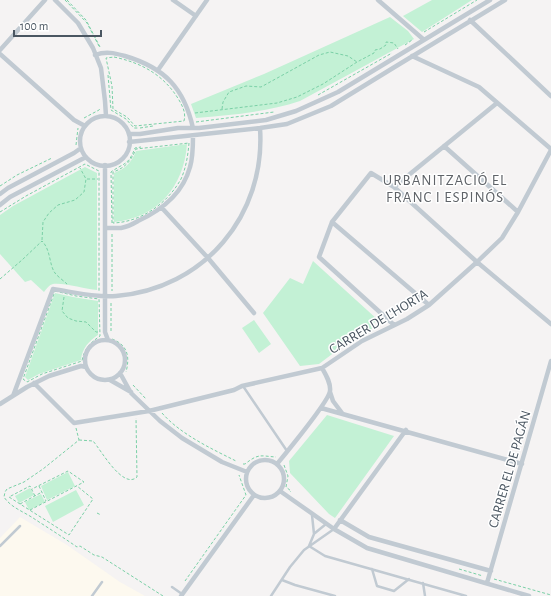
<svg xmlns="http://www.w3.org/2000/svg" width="551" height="596" viewBox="0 0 551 596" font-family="'Alegreya Sans',sans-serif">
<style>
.commercial{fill:#fdf9ef}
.green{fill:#c3f1d5}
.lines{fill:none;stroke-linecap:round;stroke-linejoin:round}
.path{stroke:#7ad0a6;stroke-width:1;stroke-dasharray:3 2;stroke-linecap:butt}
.service{stroke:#c1cad2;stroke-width:2.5}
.minor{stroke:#c1cad2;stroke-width:4.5}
.labels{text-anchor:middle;stroke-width:3;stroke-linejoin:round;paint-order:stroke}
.street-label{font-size:14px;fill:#4a5661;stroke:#fff}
.neighbourhood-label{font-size:15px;letter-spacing:1px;fill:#5f6368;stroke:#fff}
</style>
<rect width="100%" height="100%" fill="#f5f3f3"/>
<path class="commercial" d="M 20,517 L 67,545 L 120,582 L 145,596 L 0,596 L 0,538 Z"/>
<path class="green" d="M 432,0 L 472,0 L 422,32 L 403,16 Z
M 390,17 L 408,31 L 414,39 L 300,101 C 267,112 231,115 196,118 L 191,104 L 264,74 Z
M 187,144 C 184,187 157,218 114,222 L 114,173 C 125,169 132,162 136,151 Z
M 85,167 L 97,173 L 97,290 C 86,289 61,282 53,284 C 49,285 47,288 44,292 L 31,280 L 25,282 L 0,254 L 0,215 L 13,206 Z
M 313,261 L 378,320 L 371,325 L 372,329 L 356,336 L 319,364 L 300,366 L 263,313 L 290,278 L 303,284 Z
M 55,293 L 73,297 L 98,301 L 98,335 C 89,341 82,348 81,360 L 39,374 L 28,380 L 25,377 Z
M 254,320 L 271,344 L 259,353 L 242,328 Z
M 327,415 L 394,436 L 335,518 L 329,514 L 290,473 L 289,461 Z
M 68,472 L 75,486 L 47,500 L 41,486 Z
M 30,488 L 34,495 L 19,503 L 15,496 Z
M 76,490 L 84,505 L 53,522 L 45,506 Z
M 41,494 L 45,502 L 29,510 L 25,502 Z"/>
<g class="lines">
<path class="path" d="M 65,0 L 87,23 L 100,48
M 67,0 L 86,20 L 100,47
M 424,32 L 477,0
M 405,45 L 412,40
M 114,57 C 142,63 164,75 179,100 C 183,107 186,113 184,121 L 135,126 L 127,117 L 113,109 L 112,86 L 106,58 Z
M 108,75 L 111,110 L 126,119 L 134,128 L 139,128
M 318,95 L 392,53
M 222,109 L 223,102 L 229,92 L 246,86 L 261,87 L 319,55 L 330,52 L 348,56 L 357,62
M 195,113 L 277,103 L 297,97 L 323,84 L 357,62 L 374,53 L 375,50 L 380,49 L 386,45 L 386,42 L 394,43 L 398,49
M 84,118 L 99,110 L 100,109
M 196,122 L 274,112
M 140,128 L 153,126
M 189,143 C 188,155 186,168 181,179 C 167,204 141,222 113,223 L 113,172 C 125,168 131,161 136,149 Z
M 76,145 L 78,128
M 87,179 L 98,179
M 0,186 L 17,175 L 52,158
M 0,212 L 26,196 L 85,164 L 99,171 L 99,291
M 112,223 L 111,172 C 125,162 128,166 135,148 L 141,147
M 112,234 L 112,291
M 42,240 L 43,222 L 49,213 L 58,205 L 75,200 L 84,192 L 86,179 L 80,168
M 0,279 L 22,260 L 42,241 C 51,250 49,265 55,273 C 58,277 64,281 67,284 L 67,286
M 55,291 L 76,296 L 99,299 L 100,336 C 90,343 84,349 82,361 L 42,374 L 27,382 L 23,379 Z
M 64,297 L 62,311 L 68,318 L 76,321 L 86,322 L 96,332 L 99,332
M 111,303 L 111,332
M 112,339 C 128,345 130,357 126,372
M 133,385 L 146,399
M 162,413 C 180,434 212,449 236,461
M 76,428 L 79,440 L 43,469 L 24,482 L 7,489 L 5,492 L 4,497 C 11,508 25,512 36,520 C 50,529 64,538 77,547 L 80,546 L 94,555 L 102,557 L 163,596
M 79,440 L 93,441 C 101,450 123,490 137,477 L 136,418
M 243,464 L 245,464 C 259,453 260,456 276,457
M 284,465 L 288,476 L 286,487 L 291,491 L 290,492
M 39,486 L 46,501
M 35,496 L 30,486 L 9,497 L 69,535 L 93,499 L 77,486
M 20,504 L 42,492
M 30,510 L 84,482 L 68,471 L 32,489
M 97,513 L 101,515
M 459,569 L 483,576
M 494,579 L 551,595
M 185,581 L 246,495 L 239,475"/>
<path class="service" d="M 243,386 L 287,451
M 312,515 L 314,534 L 309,546 L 325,556 L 466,596
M 315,533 L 326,524
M 0,546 L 20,526
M 372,569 L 377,586 L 394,591 L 409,579
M 282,580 L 295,585 L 335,596
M 423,583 L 425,596
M 172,587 L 182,594
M 92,596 L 102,582
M 271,596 L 290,567 L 304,550 L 334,529"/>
<path class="minor" d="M 55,0 L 78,23 L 93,48 L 101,68 L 105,101 L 106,116
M 173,0 L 196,16
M 378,0 L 423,39
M 470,20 L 551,96
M 0,50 L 45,0
M 0,54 L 74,120 L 85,126
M 95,55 C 106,51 114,53 125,56 C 165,68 184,88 193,128
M 412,56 L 479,87 L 551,149
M 158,70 L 207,0
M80 141a25 25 0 1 1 50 0a25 25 0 1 1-50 0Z
M 129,134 L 140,134 L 178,128 L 199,128 L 266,120 L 296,111 L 338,92 L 490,0
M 129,142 L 260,128 L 287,124 L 331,106 L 393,68 L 505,0
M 444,146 L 518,212
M 105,165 L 105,332 L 108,340
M 394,187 L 497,103
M 0,194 L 8,188 L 74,153 L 81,148
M 0,205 L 10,197 L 86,157
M 162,208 L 208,258 L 254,313
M 332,222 L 429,305
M 105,228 C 111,228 116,228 121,228 C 127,227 133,224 138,221 C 162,210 183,193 190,167 C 193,157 193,146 193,136
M 394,325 L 319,257 L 332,222 L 371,173 L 394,187 L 477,262 L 551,324
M85 360a20 20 0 1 1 40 0a20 20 0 1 1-40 0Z
M 120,373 L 131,393 L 160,421 L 182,438 L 222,462 L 247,472
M 110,380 L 131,392
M 34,383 L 74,423 L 149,411 L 234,390 L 242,386 L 322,368 L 362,341 L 407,319 L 429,305 L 477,262 L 502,238 L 518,212 L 551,150
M 330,392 L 333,401 L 342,413
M 13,396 L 53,289 C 73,292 96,298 116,296 C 204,289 266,215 260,128
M 0,404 L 27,387 L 49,376 L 81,366 L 86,367
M 321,408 L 522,464
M246 479a19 19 0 1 1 38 0a19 19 0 1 1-38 0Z
M 277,464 C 286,453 329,401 330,391 C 331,383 326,375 322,368
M 280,491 L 334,529 L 367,548 L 529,596
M 340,520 L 369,537 L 491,571
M 334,529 L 406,430
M 487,583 L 551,361
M 181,596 L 254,495"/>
</g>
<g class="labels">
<g class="street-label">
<text transform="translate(378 321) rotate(-31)" y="5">CARRER DE L'HORTA</text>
<text transform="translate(509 469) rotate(-74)" y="5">CARRER EL DE PAGÁN</text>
</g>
<g class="neighbourhood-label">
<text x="445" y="185">URBANITZACIÓ EL<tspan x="445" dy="17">FRANC I ESPINÓS</tspan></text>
</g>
</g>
<path d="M14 30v6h87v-6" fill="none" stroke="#4a5661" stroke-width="2"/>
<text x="20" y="30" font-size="12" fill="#4a5661" stroke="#ffffff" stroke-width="3" paint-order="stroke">100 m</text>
</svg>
